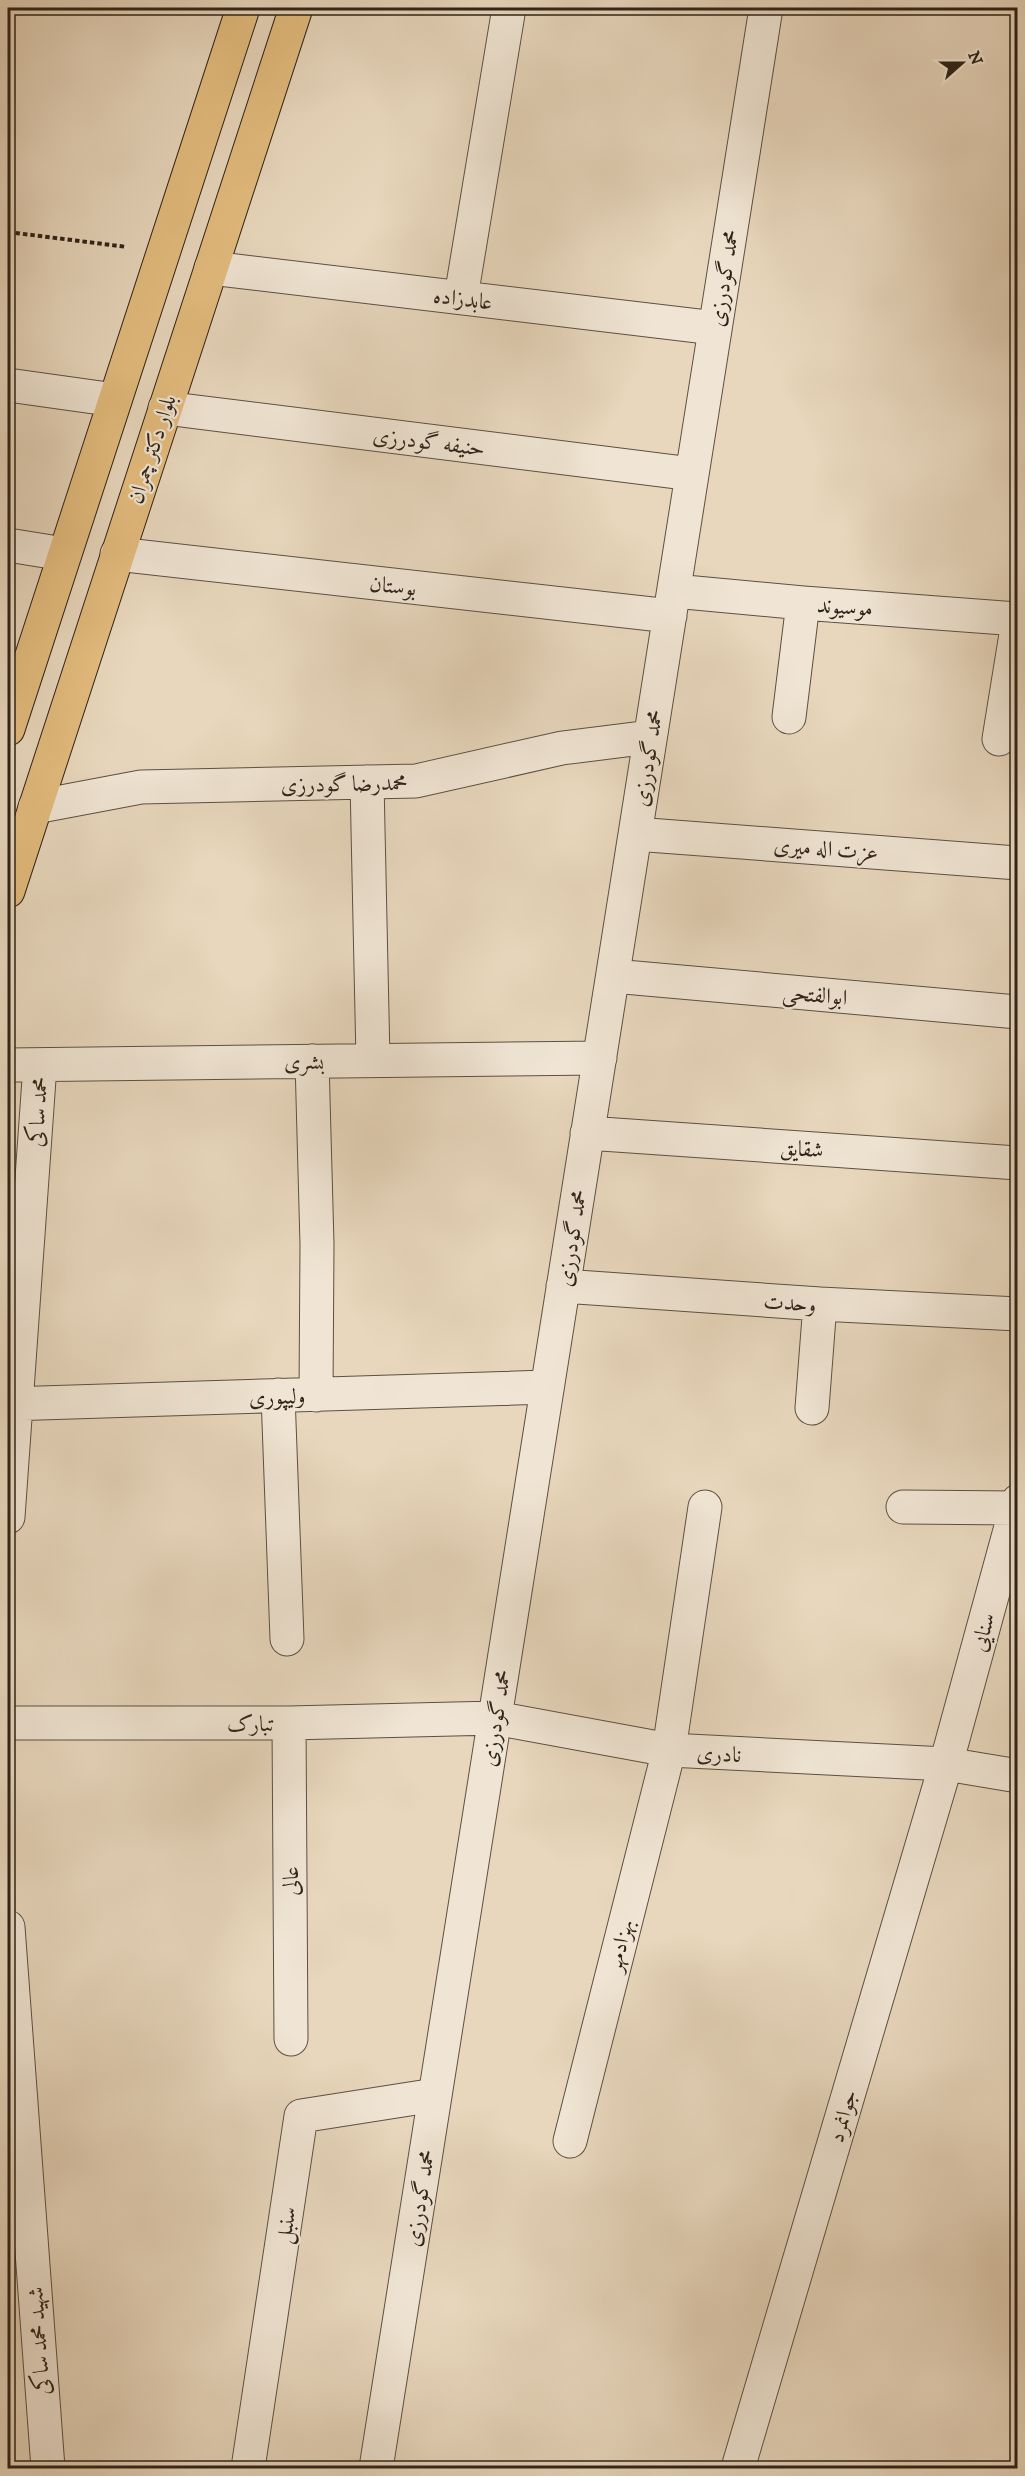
<svg xmlns="http://www.w3.org/2000/svg" width="1025" height="2476" viewBox="0 0 1025 2476" font-family="'IM FELL DW Pica',Amiri,serif">
<style>
.lines{fill:none;stroke-linecap:round;stroke-linejoin:round}
.minor-casing{stroke:#5c5042;stroke-width:35}
.major-casing{stroke:#2e2319;stroke-width:35}
.path{stroke:#2e2319;stroke-width:4;stroke-dasharray:4.5 3;stroke-linecap:butt}
.minor{stroke:#f0e5d4;stroke-width:33}
.major{stroke:#e4bc7e;stroke-width:33}
.labels{text-anchor:middle;stroke-width:4.5;stroke-linejoin:round;paint-order:stroke}
.street-label{font-size:22px;fill:#2e2319;stroke:#f0e5d4}
</style>
<rect width="100%" height="100%" fill="#e8d7bd"/>
<filter id="stains"><feTurbulence type="fractalNoise" baseFrequency=".00333" numOctaves="4"/><feColorMatrix values="0 0 0 0 .2 0 0 0 0 .09 0 0 0 0 .02 0 0 0 .5 -.17"/></filter>
<radialGradient id="worn" r=".72"><stop offset=".6" stop-color="#630" stop-opacity="0"/><stop offset="1" stop-color="#630" stop-opacity=".3"/></radialGradient>
<g class="lines">
<g class="minor-casing">
<path id="minor" d="M 211,268 L 715,328
M 461,297 L 509,8
M 8,385 L 115,400
M 165,408 L 692,474
M 8,545 L 64,554
M 117,554 L 670,616
M 674,591 L 803,603 L 1018,619
M 789,717 L 803,603
M 999,739 L 1018,622
M 367,782 L 373,1060
M 35,807 L 141,787 L 416,781 L 562,748 L 650,737
M 635,834 L 1018,863
M 613,976 L 1018,1012
M 312,1061 L 317,1244 L 316,1395
M 8,1065 L 600,1058
M 587,1133 L 1018,1163
M 563,1286 L 820,1304 L 1018,1314
M 278,1395 L 287,1639
M 8,1404 L 547,1387
M 812,1408 L 820,1304
M 903,1507 L 1018,1508
M 8,1517 L 40,1065
M 8,1723 L 289,1723 L 495,1718 L 669,1750 L 946,1764 L 1018,1776
M 289,1723 L 291,2039
M 8,1927 L 48,2468
M 570,2141 L 669,1750 L 705,1507
M 248,2468 L 301,2116 L 435,2095
M 376,2468 L 766,8
M 738,2468 L 946,1764 L 1018,1501"/>
</g>
<g class="major-casing">
<path id="major" d="M 8,729 L 243,8
M 8,891 L 296,8"/>
</g>
<path class="path" d="M 8,232 L 127,247"/>
<use href="#minor" class="minor"/>
<use href="#major" class="major"/>
</g>
<g class="labels">
<g class="street-label">
<text transform="translate(723 278) rotate(-81)" y="8">محمد گودرزی</text>
<text transform="translate(463 298) rotate(7)" y="8">عابدزاده</text>
<text transform="translate(429 441) rotate(7)" y="8">حنیفه گودرزی</text>
<text transform="translate(151 449) rotate(-72)" y="8">بلوار دکتر چمران</text>
<text transform="translate(393 585) rotate(6)" y="8">بوستان</text>
<text transform="translate(845 606) rotate(4)" y="8">موسیوند</text>
<text transform="translate(647 758) rotate(-81)" y="8">محمد گودرزی</text>
<text transform="translate(344 783) rotate(-1)" y="8">محمدرضا گودرزی</text>
<text transform="translate(826 848) rotate(4)" y="8">عزت اله میری</text>
<text transform="translate(815 994) rotate(5)" y="8">ابوالفتحی</text>
<text transform="translate(304 1061) rotate(-1)" y="8">بشری</text>
<text transform="translate(37 1112) rotate(-86)" y="8">محمد ساکی</text>
<text transform="translate(802 1148) rotate(4)" y="8">شقایق</text>
<text transform="translate(571 1238) rotate(-81)" y="8">محمد گودرزی</text>
<text transform="translate(790 1302) rotate(4)" y="8">وحدت</text>
<text transform="translate(277 1396) rotate(-2)" y="8">ولیپوری</text>
<text transform="translate(982 1632) rotate(-75)" y="8">سنایی</text>
<text transform="translate(495 1718) rotate(-81)" y="8">محمد گودرزی</text>
<text x="251" y="1731">تبارک</text>
<text transform="translate(719 1753) rotate(3)" y="8">نادری</text>
<text transform="translate(290 1881) rotate(-90)" y="8">عالی</text>
<text transform="translate(619 1945) rotate(-76)" y="8">بهزادمهر</text>
<text transform="translate(842 2116) rotate(-74)" y="8">جوانمرد</text>
<text transform="translate(419 2198) rotate(-81)" y="8">محمد گودرزی</text>
<text transform="translate(285 2225) rotate(-81)" y="8">سنبل</text>
<text transform="translate(38 2341) rotate(-94)" y="8">شهید محمد ساکی</text>
</g>
</g>
<rect width="1025" height="2476" fill="none" stroke="#e8d7bd" stroke-width="30"/>
<rect x="9" y="9" width="1007" height="2458" fill="none" stroke="#2e2319" stroke-width="3"/>
<rect x="15" y="15" width="995" height="2446" fill="none" stroke="#2e2319" stroke-width="1.5"/>
<g transform="translate(962 63) rotate(69)" stroke="#f0e5d4" stroke-width="4.5" paint-order="stroke">
<path d="M0-4.5L10 22L0 15L-10 22Z" fill="#2e2319"/>
<text y="-9" font-size="16" font-weight="bold" text-anchor="middle" fill="#2e2319">N</text>
</g>
<rect width="100%" height="100%" filter="url(#stains)"/>
<rect width="100%" height="100%" fill="url(#worn)"/>
</svg>
